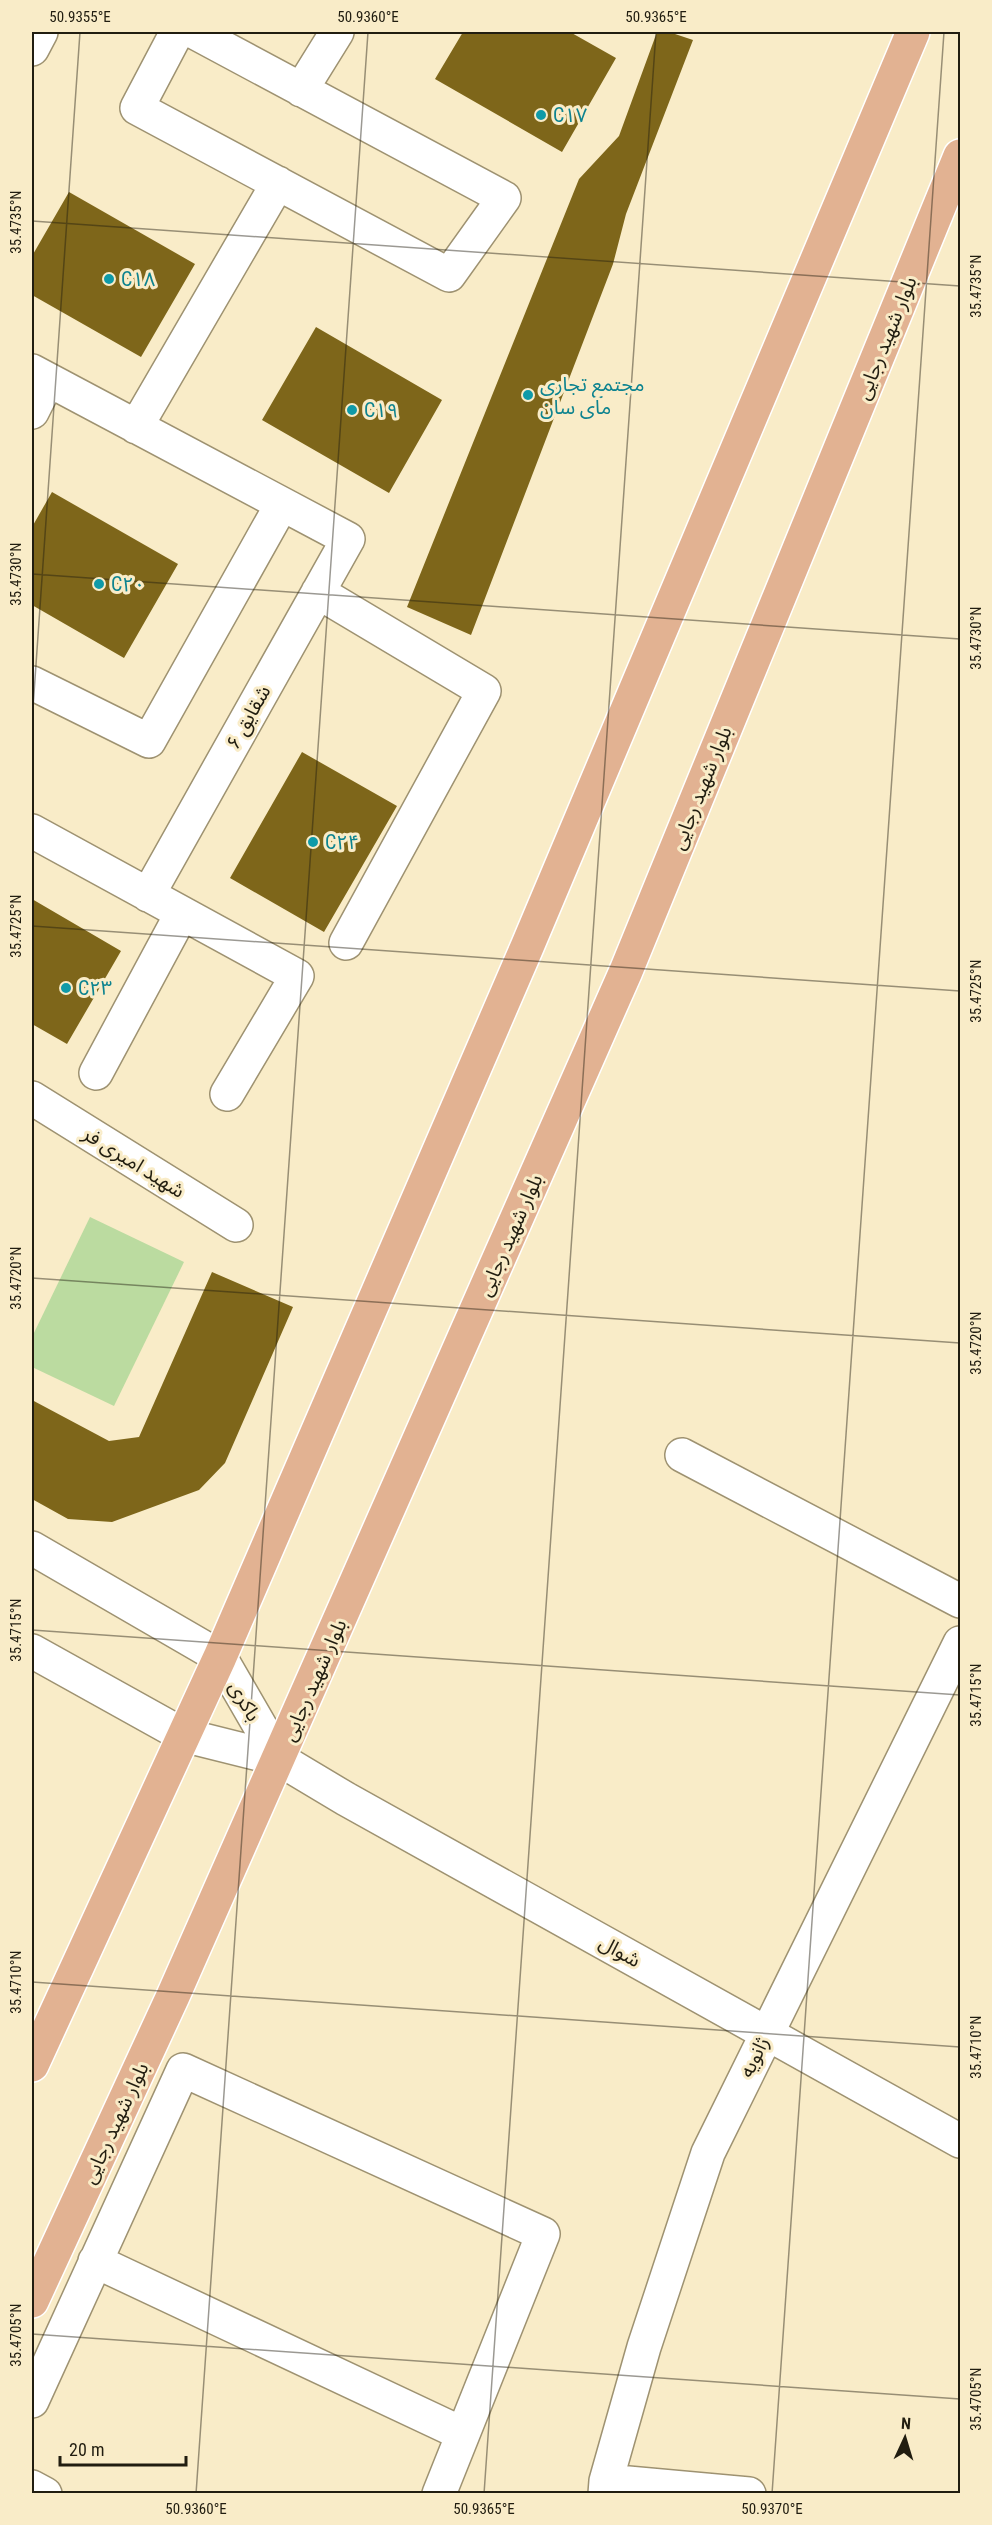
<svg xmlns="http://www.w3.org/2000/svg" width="992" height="2525" viewBox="0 0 992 2525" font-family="'Roboto Condensed','Noto Sans Arabic',sans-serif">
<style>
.green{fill:#bbdba0}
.building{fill:#7e661a}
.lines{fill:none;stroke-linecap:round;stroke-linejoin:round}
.minor-casing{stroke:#9e9271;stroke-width:36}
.major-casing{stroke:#fff;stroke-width:36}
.minor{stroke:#fff;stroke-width:33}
.major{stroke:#e2b292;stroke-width:33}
.ticks{fill:none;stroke:#211d10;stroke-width:1.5;stroke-opacity:0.45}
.culture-dot{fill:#0f9aa8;stroke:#f9ecc8;stroke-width:2}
.labels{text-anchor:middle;stroke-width:6;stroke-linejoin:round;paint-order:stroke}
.culture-label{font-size:20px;fill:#0d838f;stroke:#f9ecc8;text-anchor:start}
.street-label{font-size:20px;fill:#211d10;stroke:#f9ecc8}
.neatline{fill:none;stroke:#211d10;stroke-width:2}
.ticks-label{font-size:15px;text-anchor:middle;fill:#211d10}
</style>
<rect width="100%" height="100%" fill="#f9ecc8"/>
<path class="green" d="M 90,1217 L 184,1262 L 114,1406 L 32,1367 L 32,1337 Z"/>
<path class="building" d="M 463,32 L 570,32 L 616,58 L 562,152 L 435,79 Z
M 657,32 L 669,32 L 693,40 L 626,214 L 613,264 L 471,635 L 407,607 L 579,179 L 619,136 Z
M 69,192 L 195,264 L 141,357 L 32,295 L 32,256 Z
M 316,327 L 442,400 L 389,493 L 262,420 Z
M 52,492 L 178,564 L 124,658 L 32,605 L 32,527 Z
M 302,752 L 397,806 L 324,932 L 230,878 Z
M 32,899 L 121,951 L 67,1044 L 32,1024 Z
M 212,1272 L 293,1307 L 225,1463 L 199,1490 L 112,1522 L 68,1519 L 32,1499 L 32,1400 L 109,1441 L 139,1437 Z"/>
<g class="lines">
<g class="minor-casing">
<path id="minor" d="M 177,32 L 137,108 L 449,275 L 504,198 L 194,32
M 32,49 L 41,32
M 301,90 L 337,32
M 32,371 L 348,539 L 148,895
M 32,412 L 48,380
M 136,427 L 278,183
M 318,592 L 484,691 L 346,943
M 32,683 L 149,741 L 282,504
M 32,831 L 297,976 L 227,1094
M 96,1073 L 182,913
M 32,1098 L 236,1225
M 682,1455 L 960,1601
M 32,1548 L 220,1657 L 279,1759
M 32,1651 L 183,1735 L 279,1759 L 346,1799 L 960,2141
M 95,2261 L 463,2434
M 32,2401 L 183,2070 L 543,2234 L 439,2494
M 606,2481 L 749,2494
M 32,2487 L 45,2494
M 605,2494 L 606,2481 L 644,2347 L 708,2153 L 960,1643"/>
</g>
<g class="major-casing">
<path id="major" d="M 32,2065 L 220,1657 L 527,947 L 913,32
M 32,2301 L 173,1996 L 626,971 L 960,156"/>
</g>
<use href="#minor" class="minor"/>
<use href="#major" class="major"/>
</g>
<path class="ticks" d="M 32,221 L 960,286M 32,574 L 960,639M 32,722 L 80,32M 32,926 L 960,991M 32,1278 L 960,1343M 32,1630 L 960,1695M 32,1982 L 960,2047M 32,2334 L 960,2399M 196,2494 L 368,32M 484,2494 L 656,32M 772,2494 L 944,32"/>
<g class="culture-dot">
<circle cx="541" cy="115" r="6"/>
<circle cx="109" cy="279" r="6"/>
<circle cx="528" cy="395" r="6"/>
<circle cx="352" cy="410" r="6"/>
<circle cx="99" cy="584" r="6"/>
<circle cx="313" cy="842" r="6"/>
<circle cx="66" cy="988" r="6"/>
</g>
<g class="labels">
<g class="culture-label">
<text x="553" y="122">C۱۷</text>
<text x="121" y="286">C۱۸</text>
<text x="540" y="391">مجتمع تجاری<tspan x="540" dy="23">مای سان</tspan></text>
<text x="364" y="417">C۱۹</text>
<text x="111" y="591">C۲۰</text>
<text x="325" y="849">C۲۴</text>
<text x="78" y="995">C۲۳</text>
</g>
<g class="street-label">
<text transform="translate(886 338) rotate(-68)" y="7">بلوار شهید رجایی</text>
<text transform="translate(248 717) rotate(-61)" y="7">شقایق ۶</text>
<text transform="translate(701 788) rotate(-68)" y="7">بلوار شهید رجایی</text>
<text transform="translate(134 1162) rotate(32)" y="7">شهید امیری فر</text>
<text transform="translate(510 1235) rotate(-66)" y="7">بلوار شهید رجایی</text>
<text transform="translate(314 1680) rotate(-66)" y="7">بلوار شهید رجایی</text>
<text transform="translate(245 1701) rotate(60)" y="7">باکری</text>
<text transform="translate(620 1951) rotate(29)" y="7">شوال</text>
<text transform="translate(754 2057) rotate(-64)" y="7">ژانویه</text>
<text transform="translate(115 2123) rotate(-65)" y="7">بلوار شهید رجایی</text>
</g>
</g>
<rect width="992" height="2525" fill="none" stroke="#f9ecc8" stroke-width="66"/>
<g transform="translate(905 2438) rotate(4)" stroke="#f9ecc8" stroke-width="4.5" paint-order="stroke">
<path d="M0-4.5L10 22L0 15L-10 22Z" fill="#211d10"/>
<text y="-9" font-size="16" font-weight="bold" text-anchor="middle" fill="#211d10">N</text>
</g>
<path d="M60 2456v9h126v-9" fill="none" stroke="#211d10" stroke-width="3"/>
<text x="69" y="2456" font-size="18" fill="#211d10" stroke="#f9ecc8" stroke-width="4.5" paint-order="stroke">20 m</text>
<rect x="33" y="33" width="926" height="2459" class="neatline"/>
<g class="ticks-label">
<text x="80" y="22">50.9355°E</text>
<text x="368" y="22">50.9360°E</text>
<text x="656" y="22">50.9365°E</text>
<text transform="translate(16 222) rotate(-90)" y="5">35.4735°N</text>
<text transform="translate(976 286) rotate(-90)" y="5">35.4735°N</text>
<text transform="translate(16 574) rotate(-90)" y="5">35.4730°N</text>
<text transform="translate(976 638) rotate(-90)" y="5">35.4730°N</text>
<text transform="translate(16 926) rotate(-90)" y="5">35.4725°N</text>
<text transform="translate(976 991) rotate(-90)" y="5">35.4725°N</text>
<text transform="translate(16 1278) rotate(-90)" y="5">35.4720°N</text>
<text transform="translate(976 1343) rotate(-90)" y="5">35.4720°N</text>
<text transform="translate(16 1630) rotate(-90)" y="5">35.4715°N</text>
<text transform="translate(976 1695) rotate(-90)" y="5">35.4715°N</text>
<text transform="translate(16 1982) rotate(-90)" y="5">35.4710°N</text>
<text transform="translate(976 2047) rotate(-90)" y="5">35.4710°N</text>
<text transform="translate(16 2335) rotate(-90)" y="5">35.4705°N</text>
<text transform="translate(976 2399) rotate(-90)" y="5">35.4705°N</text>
<text x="196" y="2514">50.9360°E</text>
<text x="484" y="2514">50.9365°E</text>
<text x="772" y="2514">50.9370°E</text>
</g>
</svg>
